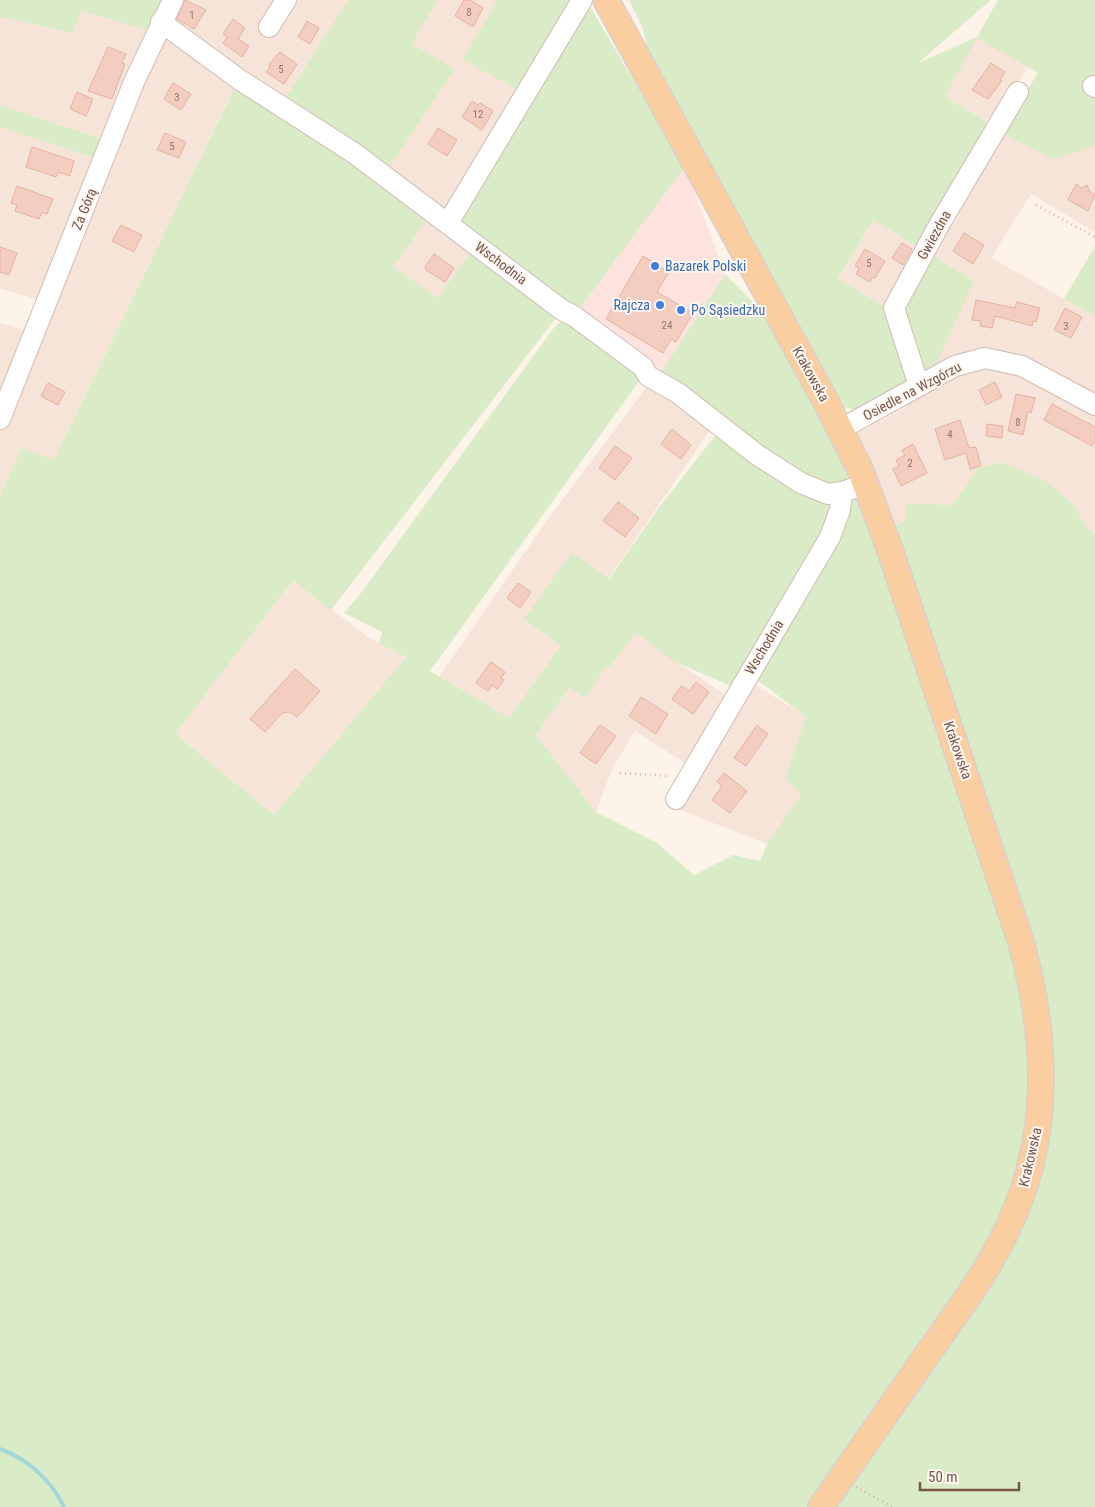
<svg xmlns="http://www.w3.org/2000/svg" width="1095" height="1507" viewBox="0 0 1095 1507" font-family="'Roboto Condensed',sans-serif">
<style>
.residential{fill:#f5e4d7}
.commercial{fill:#fde2dd}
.green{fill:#daebc7;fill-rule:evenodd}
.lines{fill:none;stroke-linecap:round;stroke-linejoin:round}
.stream{stroke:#a3d8d9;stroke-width:4}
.building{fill:#f3cec0;stroke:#e6b2a0}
.minor-casing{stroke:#d2bbb1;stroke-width:22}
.major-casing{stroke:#d9d0cd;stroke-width:28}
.path{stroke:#d8b1a3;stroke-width:2.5;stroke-dasharray:1 4;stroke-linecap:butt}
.minor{stroke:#fff;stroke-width:20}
.major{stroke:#fbcea2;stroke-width:25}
.shop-dot{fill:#3f7fe0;stroke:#fff7f0;stroke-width:2}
.labels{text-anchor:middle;stroke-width:4;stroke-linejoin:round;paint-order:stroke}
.number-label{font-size:11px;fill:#977469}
.street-label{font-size:14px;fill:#78564c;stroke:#fff7f0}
.shop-label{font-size:14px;fill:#366cbe;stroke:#fff7f0;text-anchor:start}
</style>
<rect width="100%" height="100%" fill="#fdf3e9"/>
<path class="residential" d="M 173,0 L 348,0 L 283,102 L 240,76 L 54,460 L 22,449 L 0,496 L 0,323 L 39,333 L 117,143 L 0,105 L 0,17 L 72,33 L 82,11 L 156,33 Z
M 437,0 L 499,0 L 519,90 L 444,217 L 384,175 L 455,69 L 412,44 Z
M 977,37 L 1028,67 L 994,126 L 945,97 Z
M 0,127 L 98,159 L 42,301 L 0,288 Z
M 1000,133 L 1095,146 L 1095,232 L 1031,194 L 991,258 L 1095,316 L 1095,534 L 1087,528 L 1074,505 L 1046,481 L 1002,462 L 978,468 L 953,505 L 906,503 L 905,520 L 892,528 L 854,435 L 907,407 L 900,397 L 928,253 Z
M 429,217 L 473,248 L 437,299 L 393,267 Z
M 873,220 L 921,249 L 887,308 L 838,280 Z
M 649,384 L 713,426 L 608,579 L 546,589 L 525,619 L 561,644 L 509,719 L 439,677 L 543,526 Z
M 293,580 L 368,637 L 406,657 L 274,815 L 175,734 Z
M 635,633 L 728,697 L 740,711 L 755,685 L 807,717 L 785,779 L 801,794 L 767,844 L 667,805 L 691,767 L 635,731 L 612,769 L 596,812 L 536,735 L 569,688 L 586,698 L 607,664 L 610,666 Z"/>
<path class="commercial" d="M 685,167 L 725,274 L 660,374 L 574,316 Z"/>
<path class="green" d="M 0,0 L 173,0 L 156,33 L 82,11 L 72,33 L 0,17 Z
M 348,0 L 437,0 L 412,44 L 455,69 L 385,174 L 283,102 Z
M 498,0 L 586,0 L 685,167 L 574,316 L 562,310 L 331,610 L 293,580 L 175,734 L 274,815 L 406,657 L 379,643 L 382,632 L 344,613 L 361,593 L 553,329 L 561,321 L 567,320 L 637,370 L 640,380 L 430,671 L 509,718 L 561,645 L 524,619 L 572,552 L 609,579 L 660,506 L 722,427 L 660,374 L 725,274 L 768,317 L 884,533 L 905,520 L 906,503 L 953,505 L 978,468 L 1002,462 L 1046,481 L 1074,505 L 1087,528 L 1095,534 L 1095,1507 L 0,1507 L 0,496 L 22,448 L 54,460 L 238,81 L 429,217 L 393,267 L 438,298 L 473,248 L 444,217 L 519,90 L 462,60 ZM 635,633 L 674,661 L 739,690 L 748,673 L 806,717 L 785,779 L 801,794 L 767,844 L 760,861 L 733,855 L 694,875 L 657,843 L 596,812 L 536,735 L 569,688 L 586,698 L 607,665 L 610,667 Z
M 629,0 L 991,0 L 918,63 L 977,37 L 998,0 L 1095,0 L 1095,146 L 1054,159 L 1000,133 L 1038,73 L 977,38 L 945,97 L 994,126 L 921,249 L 873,220 L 838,279 L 887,308 L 909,382 L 858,411 L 841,406 L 652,67 L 642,26 Z
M 0,105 L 106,140 L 98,159 L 0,127 Z
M 1095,246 L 1095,316 L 1064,299 Z
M 928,253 L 974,281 L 935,367 L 919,376 L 900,304 Z"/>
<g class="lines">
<path class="stream" d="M 0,1449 C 28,1459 51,1480 64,1507"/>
</g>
<path class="building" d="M 185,0 L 206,10 L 194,29 L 177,19 Z
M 464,0 L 470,0 L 483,8 L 473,27 L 455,16 Z
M 233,19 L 245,28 L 238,39 L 249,46 L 242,57 L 223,43 L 227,37 L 223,34 Z
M 307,21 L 319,28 L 310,44 L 298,37 Z
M 108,47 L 126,54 L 122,63 L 125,64 L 112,99 L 88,91 Z
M 280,52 L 297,64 L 284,84 L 266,72 L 270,67 L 269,64 Z
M 991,63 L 1005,72 L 1000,80 L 1002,81 L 988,99 L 972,90 Z
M 173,83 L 191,94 L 181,110 L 164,99 Z
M 77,92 L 93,99 L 86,116 L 70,109 Z
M 472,101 L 478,105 L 480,103 L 493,111 L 482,130 L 462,117 Z
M 438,128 L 457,140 L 447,156 L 428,144 Z
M 165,133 L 186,142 L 179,158 L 157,150 Z
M 32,147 L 74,161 L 70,176 L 58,172 L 56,177 L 26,167 Z
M 1076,184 L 1082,188 L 1087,185 L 1089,191 L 1095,194 L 1088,211 L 1068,200 Z
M 17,186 L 53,199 L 47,214 L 42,212 L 39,219 L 15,211 L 17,205 L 11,203 Z
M 121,225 L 142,235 L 134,252 L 112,241 Z
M 964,233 L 984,245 L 973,264 L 953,251 Z
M 902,243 L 912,249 L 903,265 L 892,258 Z
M 0,247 L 17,253 L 9,275 L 0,272 Z
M 865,249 L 885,261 L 875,278 L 873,277 L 870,282 L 856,274 L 859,268 L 855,266 Z
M 434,254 L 454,268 L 445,282 L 426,270 L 425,267 Z
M 643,256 L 669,272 L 657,292 L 693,313 L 676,342 L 671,339 L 663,353 L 606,319 Z
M 976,300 L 1015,308 L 1017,302 L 1040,308 L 1036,322 L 1033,321 L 1032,326 L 995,316 L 992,328 L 980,326 L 981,321 L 972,320 Z
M 1065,308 L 1082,317 L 1071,338 L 1054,330 Z
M 995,382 L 1002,397 L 986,405 L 979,390 Z
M 48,383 L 65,392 L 58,405 L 41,396 Z
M 1016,394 L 1035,398 L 1031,413 L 1028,411 L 1023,435 L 1008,431 Z
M 1052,404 L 1095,427 L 1095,440 L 1092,446 L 1044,420 Z
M 960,420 L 969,448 L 976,447 L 981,466 L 970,469 L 966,453 L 945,460 L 935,429 Z
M 987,424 L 1003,426 L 1002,438 L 986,436 Z
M 672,429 L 691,445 L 681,459 L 661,444 Z
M 913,444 L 927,473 L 901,486 L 893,469 L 899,466 L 896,460 L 905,455 L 902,450 Z
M 615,446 L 632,458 L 615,480 L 599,468 Z
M 618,502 L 639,518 L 625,537 L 603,521 Z
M 518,583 L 531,592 L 520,608 L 507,598 Z
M 491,662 L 505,672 L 501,678 L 504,680 L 497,689 L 492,685 L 488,691 L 476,683 Z
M 295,669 L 320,691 L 297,717 L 290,712 L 282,713 L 265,732 L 250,719 Z
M 696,682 L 709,692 L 693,714 L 672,699 L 681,686 L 689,691 Z
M 641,697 L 668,714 L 656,734 L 629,716 Z
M 600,725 L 616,736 L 596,764 L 580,753 Z
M 757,725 L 768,734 L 746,766 L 734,758 Z
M 724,773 L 747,791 L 730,813 L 712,800 L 722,786 L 717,782 Z"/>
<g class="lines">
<g class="minor-casing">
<path id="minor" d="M 161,22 L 240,80 L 354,153 L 562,310 L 574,316 L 643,367 L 648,376 L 678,393 L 756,454 L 801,483 L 828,494 L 842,492 L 866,484
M 269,27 L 286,0
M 1093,86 L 1095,87
M 448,223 L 582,0
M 919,386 L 894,308 L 939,225 L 1018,92
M 0,419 L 134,82 L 173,0
M 841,429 L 955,366 L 985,358 L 1022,366 L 1095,405
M 676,799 L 830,537 L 840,510 L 842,492"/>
</g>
<g class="major-casing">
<path id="major" d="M 606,0 L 825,400 L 859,467 L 889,547 L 1021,942 C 1048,1041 1052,1140 1005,1234 C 985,1276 956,1313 929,1352 C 893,1403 857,1455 821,1507"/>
</g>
<path class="path" d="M 1036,205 L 1095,237
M 620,773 L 670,776
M 856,1487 L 892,1507"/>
<use href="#minor" class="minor"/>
<use href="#major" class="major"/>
</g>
<g class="shop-dot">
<circle cx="655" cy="266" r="5"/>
<circle cx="660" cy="305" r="5"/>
<circle cx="681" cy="310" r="5"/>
</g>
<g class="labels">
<g class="number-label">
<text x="469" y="16">8</text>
<text x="192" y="19">1</text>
<text x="281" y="73">5</text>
<text x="177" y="101">3</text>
<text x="478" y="118">12</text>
<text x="172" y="150">5</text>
<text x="869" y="267">5</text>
<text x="667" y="329">24</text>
<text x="1066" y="330">3</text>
<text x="1018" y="426">8</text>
<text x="950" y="438">4</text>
<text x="910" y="467">2</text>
</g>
<g class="street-label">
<text transform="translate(84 209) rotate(-68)" y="5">Za Górą</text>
<text transform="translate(934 235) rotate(-61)" y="5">Gwiezdna</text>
<text transform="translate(501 263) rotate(37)" y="5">Wschodnia</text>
<text transform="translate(811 374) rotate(61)" y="5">Krakowska</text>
<text transform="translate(912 391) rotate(-28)" y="5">Osiedle na Wzgórzu</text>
<text transform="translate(764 647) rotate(-59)" y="5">Wschodnia</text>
<text transform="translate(958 750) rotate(71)" y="5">Krakowska</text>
<text transform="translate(1030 1157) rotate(-77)" y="5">Krakowska</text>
</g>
<g class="shop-label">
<text x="665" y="271">Bazarek Polski</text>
<text x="650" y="310" text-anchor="end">Rajcza</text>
<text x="691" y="315">Po Sąsiedzku</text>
</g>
</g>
<path d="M920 1482v8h99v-8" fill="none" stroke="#78564c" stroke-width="2.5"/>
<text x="928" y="1482" font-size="15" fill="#78564c" stroke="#fff7f0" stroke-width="4" paint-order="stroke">50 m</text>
</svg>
